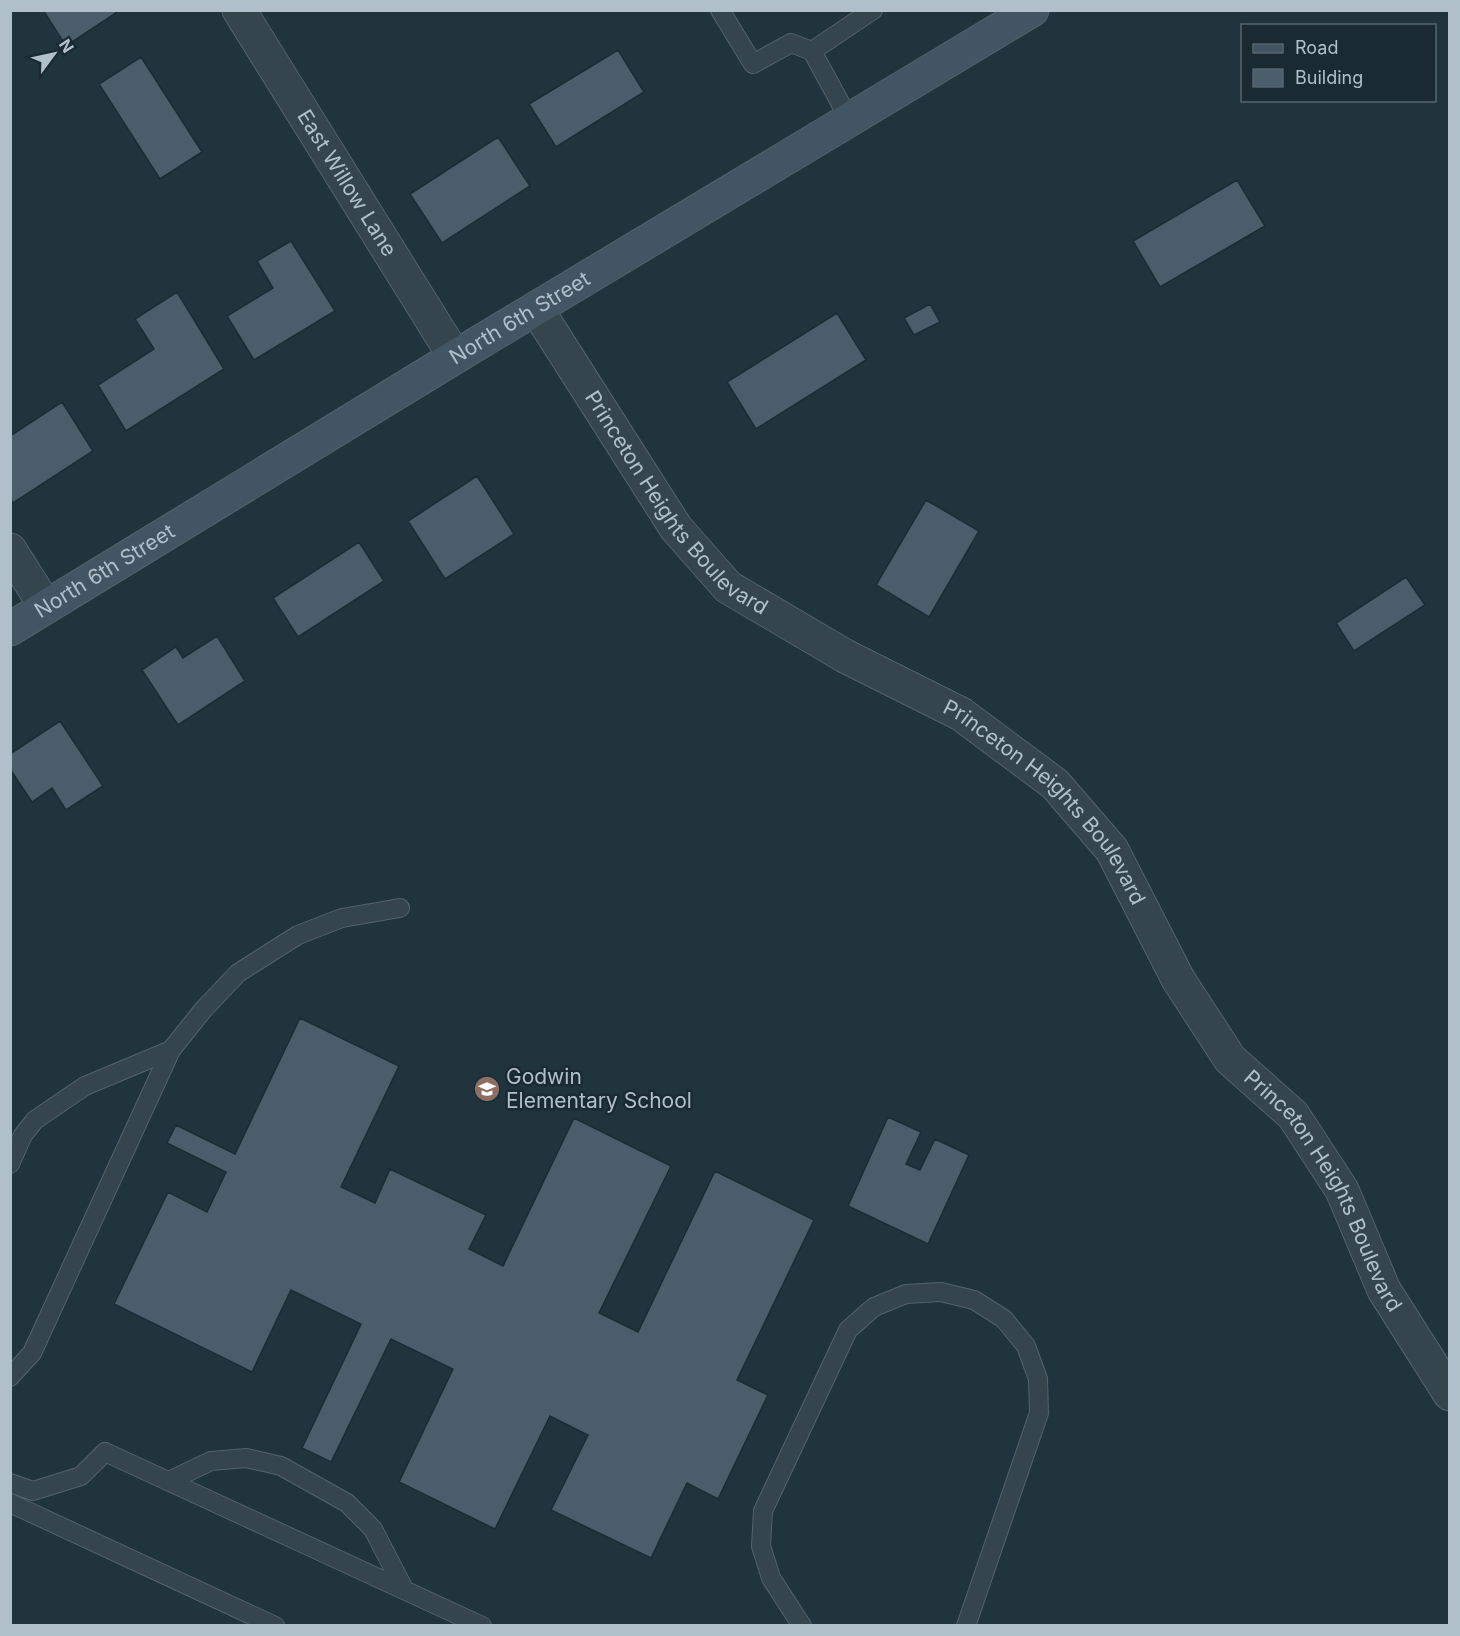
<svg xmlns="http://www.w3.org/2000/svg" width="1460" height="1636" viewBox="0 0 1460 1636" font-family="Inter,sans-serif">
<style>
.building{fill:#495e6a;stroke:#1c2c35;stroke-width:1.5}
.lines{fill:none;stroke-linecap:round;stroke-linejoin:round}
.service-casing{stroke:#53636c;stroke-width:20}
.minor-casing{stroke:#53636c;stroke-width:35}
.secondary-casing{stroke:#53636c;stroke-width:35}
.service{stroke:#34454e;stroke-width:18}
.minor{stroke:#34454e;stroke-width:33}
.secondary{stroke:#425562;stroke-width:33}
.labels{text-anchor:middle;stroke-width:5;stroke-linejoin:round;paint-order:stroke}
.street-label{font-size:21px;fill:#b0c0ca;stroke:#1a2a33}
.poi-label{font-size:21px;fill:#b0c0ca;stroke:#1a2a33;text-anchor:start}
</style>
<rect width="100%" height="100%" fill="#20343e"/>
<path class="building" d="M 43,10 L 115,10 L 116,13 L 66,46 Z
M 618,50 L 644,92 L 556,147 L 529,104 Z
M 141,57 L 202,152 L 160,179 L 99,84 Z
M 498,137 L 530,186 L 442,243 L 410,194 Z
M 1237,180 L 1265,226 L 1160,287 L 1133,241 Z
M 291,241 L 335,311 L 254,360 L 227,316 L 273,288 L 257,261 Z
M 177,292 L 224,369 L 126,431 L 98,385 L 154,349 L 135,319 Z
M 930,304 L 940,322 L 914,335 L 904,318 Z
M 837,313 L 866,360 L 756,429 L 727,382 Z
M 62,402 L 93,451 L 13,503 L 10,498 L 10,436 Z
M 477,476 L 514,534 L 445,579 L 408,521 Z
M 926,500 L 979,531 L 929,617 L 876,585 Z
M 359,542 L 384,581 L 298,637 L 273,598 Z
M 1406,577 L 1425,605 L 1354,651 L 1336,623 Z
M 217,636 L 245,681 L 178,725 L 142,670 L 176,647 L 183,658 Z
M 60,721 L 103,786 L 66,810 L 52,788 L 32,802 L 10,769 L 10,754 Z
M 300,1018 L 399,1066 L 341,1187 L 375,1203 L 390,1169 L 486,1215 L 469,1249 L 503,1266 L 574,1118 L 671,1166 L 599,1313 L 638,1332 L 715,1171 L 814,1220 L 737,1380 L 768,1395 L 718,1499 L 687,1483 L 651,1558 L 551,1510 L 588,1435 L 550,1416 L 495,1529 L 399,1482 L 453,1369 L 391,1339 L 331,1462 L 302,1448 L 361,1324 L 291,1290 L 252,1372 L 114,1304 L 168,1192 L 207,1212 L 226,1172 L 167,1143 L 176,1125 L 235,1154 Z
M 888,1117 L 921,1132 L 906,1164 L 920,1170 L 935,1139 L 969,1155 L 928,1244 L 848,1206 Z"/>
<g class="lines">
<g class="service-casing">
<path id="service" d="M 720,10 L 753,64 L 791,43 L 812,51 L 849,119
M 812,51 L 873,10
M 171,1050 L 203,1010 L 238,973 L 298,935 L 342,918 L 400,908
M 10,1164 L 23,1135 L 35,1120 L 85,1086 L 171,1050 L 32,1353 L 10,1377
M 169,1481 L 211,1461 L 246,1458 L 281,1466 L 347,1503 L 373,1529 L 404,1589
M 10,1483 L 33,1491 L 81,1476 L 105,1452 L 482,1626
M 10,1503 L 275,1626
M 802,1626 L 771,1578 L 761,1546 L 763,1511 L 848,1330 L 874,1307 L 906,1294 L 941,1292 L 974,1300 L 1004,1319 L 1026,1346 L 1038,1379 L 1039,1413 L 966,1626"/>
</g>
<g class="minor-casing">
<g id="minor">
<path id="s1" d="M 239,10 L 455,357"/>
<path id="s2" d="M 536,308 L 676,528 L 728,587 L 845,656 L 961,714 L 1055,784 L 1112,850 L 1178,979 L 1230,1059 L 1293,1115 L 1342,1190 L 1384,1290 L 1450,1394"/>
<path d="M 10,550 L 46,607"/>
</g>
</g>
<g class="secondary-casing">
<g id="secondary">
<path id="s3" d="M 10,629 L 455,357 L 1032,10"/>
</g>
</g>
<use href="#service" class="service"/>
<use href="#minor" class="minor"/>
<use href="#secondary" class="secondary"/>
</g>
<defs>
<g id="school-disc" transform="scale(1.35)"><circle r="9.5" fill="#8d6e63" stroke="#1a2a33"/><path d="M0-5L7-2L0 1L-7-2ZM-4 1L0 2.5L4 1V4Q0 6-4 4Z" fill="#fff"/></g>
</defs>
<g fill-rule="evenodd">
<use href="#school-disc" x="487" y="1089"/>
</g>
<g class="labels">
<g class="street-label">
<text dy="7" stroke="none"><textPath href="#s1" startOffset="204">East Willow Lane</textPath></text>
<text dy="7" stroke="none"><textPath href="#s3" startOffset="597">North 6th Street</textPath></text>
<text dy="7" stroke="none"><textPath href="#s2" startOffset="242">Princeton Heights Boulevard</textPath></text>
<text dy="7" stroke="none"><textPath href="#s3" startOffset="111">North 6th Street</textPath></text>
<text dy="7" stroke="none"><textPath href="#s2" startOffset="728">Princeton Heights Boulevard</textPath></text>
<text dy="7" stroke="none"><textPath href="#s2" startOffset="1214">Princeton Heights Boulevard</textPath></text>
</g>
<g class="poi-label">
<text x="506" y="1084">Godwin<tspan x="506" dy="24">Elementary School</tspan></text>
</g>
</g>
<rect width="1460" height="1636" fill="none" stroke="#b0c0ca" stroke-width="24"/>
<rect x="1241" y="24" width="195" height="78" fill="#1a2a33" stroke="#56666f" stroke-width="1.5"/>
<rect x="1253" y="44" width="30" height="9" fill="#425562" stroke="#56666f" stroke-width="1.5"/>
<text x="1295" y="54" font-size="18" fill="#b0c0ca">Road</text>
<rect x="1253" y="69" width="30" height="18" fill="#495e6a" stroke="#56666f" stroke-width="1.5"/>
<text x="1295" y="84" font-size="18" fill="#b0c0ca">Building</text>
<g transform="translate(54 54) rotate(57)" stroke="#1a2a33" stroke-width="4.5" paint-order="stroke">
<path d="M0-4.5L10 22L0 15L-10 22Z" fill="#b0c0ca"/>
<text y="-9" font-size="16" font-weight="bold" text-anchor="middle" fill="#b0c0ca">N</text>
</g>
</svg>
